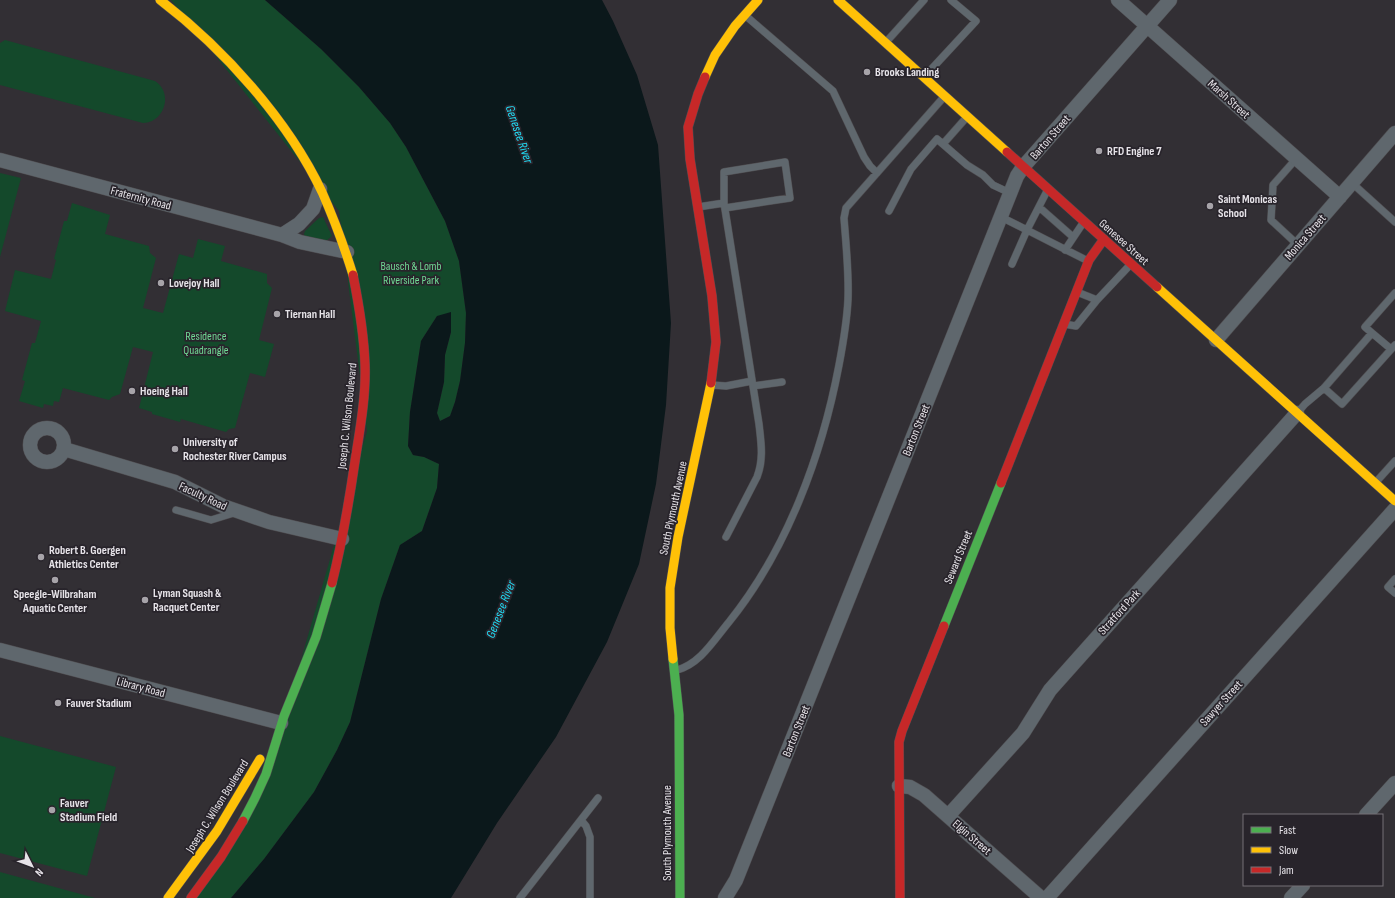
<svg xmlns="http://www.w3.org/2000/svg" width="1395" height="898" viewBox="0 0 1395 898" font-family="'Sofia Sans Condensed',sans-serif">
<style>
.green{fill:#14492b}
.water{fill:#0b181b}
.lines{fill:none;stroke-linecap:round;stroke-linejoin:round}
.lane-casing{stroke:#4f4d50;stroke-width:8}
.street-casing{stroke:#4f4d50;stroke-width:15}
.fast-casing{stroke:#4f4d50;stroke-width:10}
.slow-casing{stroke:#4f4d50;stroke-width:10}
.jam-casing{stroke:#4f4d50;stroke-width:10}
.lane{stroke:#5f676d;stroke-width:7}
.street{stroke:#5f676d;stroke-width:14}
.fast{stroke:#4caf50;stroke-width:9}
.slow{stroke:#ffc107;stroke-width:9}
.jam{stroke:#c62828;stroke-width:9}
.poi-dot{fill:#a7a4a9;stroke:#28242b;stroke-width:1.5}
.labels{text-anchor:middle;stroke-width:3.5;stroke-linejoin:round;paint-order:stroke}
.poi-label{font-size:12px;font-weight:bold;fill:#e6e3e8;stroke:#28242b;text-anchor:start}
.street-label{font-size:12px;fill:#e6e3e8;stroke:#28242b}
.park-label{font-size:12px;fill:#70d894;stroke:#28242b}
.water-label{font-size:13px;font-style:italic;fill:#20dbf4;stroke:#28242b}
</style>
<rect width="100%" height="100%" fill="#322f34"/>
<path class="green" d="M 171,0 L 265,0 L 321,49 L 359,87 L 390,123 L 406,147 L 445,221 L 459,261 L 466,313 L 465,343 L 460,381 L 455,402 L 450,416 L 440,421 L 437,413 L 444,382 L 445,355 L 451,332 L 437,316 L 421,341 L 410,412 L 408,446 L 413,455 L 424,457 L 439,464 L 437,488 L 422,531 L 400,545 L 381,599 L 350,722 L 337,750 L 314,792 L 264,859 L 231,898 L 196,898 L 264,788 L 367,431 L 339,211 Z
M 5,40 L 155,81 C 174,93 164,123 143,123 L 0,85 L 0,43 Z
M 0,173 L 21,178 L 0,257 Z
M 72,203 L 110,215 L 105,234 L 149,246 L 150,253 L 156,258 L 143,308 L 163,313 L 179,254 L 193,258 L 198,239 L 225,246 L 221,261 L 267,274 L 267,283 L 272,288 L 259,340 L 274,344 L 265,377 L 250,373 L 235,428 L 229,429 L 226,432 L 181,419 L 180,422 L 152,414 L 152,412 L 139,408 L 153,352 L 133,347 L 120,394 L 112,397 L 109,400 L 63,388 L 59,402 L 54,401 L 53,406 L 44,404 L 43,408 L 19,401 L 25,381 L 22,380 L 32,343 L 35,343 L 41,321 L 5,311 L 15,270 L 51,279 L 56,260 L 54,259 L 64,221 L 67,221 Z
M 323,217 L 332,236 L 326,241 L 305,237 L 304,234 L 305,231 L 319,218 Z
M 0,736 L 116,767 L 87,876 L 0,853 Z
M 0,872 L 95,898 L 0,898 Z"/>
<path class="water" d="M 265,0 L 602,0 L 613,21 L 637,75 L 658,145 L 671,323 L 666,405 L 656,484 L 639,564 L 607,642 L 556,737 L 497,823 L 451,898 L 231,898 L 264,859 L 314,792 L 337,750 L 350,722 L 381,599 L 400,545 L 422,531 L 437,488 L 439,464 L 424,457 L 413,455 L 408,446 L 410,412 L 421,341 L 437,316 L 451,312 L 451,332 L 445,355 L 444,382 L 437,413 L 440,421 L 450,416 L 455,402 L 460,381 L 465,343 L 466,313 L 459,261 L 445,221 L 406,147 L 390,123 L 359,87 L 321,49 Z"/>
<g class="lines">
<g class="lane-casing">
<path id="lane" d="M 746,16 L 833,91 L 864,157 L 870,166 L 877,173
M 887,41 L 924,0
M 925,76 L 976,21 L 951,0
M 943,144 L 966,118
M 1296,159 L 1273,185 L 1271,220 L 1298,245
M 1352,183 L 1395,222
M 1047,191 L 1027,230 L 1088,261
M 698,207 L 724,203
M 1039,207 L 1073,237
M 725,208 L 790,198 L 785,162 L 724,172 L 724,203 L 759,424 C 761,442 764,459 757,477 L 726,537
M 889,211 L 911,169 L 937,139 L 967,165 L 983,175 L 993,185 L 1010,193
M 1001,217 L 1027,230 L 1012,264
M 1065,250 L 1083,223
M 1077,292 L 1097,300
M 1064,324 L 1076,326 L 1097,300 L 1130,265
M 1372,333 L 1391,349
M 712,385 L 726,386 L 752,381
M 753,386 L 782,382
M 1324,388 L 1342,404 L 1395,345
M 1299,411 L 1305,404 L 1324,388 L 1372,333 L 1365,327 L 1395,293
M 1376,482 L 1395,461
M 176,510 L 211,520 L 237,512
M 1395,579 L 1388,587 L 1395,593
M 677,670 C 700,664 714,640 729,622 C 787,550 822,455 839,365 C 843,344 847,321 848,299 C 849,272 846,245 844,218 L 846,208 L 943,98
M 581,820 L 586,826 L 590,837 L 590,898
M 520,898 L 598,798"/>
</g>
<g class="street-casing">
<path id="street" d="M 1118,0 L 1340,197
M 0,160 L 282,235 L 300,242 L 347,252
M 282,235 L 299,224 L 313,209 L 320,189
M 1216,340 L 1395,133
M30 445a17 17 0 1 1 34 0a17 17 0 1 1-34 0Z
M 64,449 L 175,482 L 223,506 L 269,522 L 342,539
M 0,650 L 281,723
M 899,786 L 910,787 L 924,795 L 1041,898
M 1366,815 L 1395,783
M 948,816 L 1023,733 L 1050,690 L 1297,413
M 725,898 L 736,880 L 1017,176 L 1023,167 L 1170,0
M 1047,898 L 1395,509
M 1291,898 L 1303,885"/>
</g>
<g class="fast-casing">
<path id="fast" d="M 944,626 L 1001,483
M 673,659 L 679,715 L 680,898
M 243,821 L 255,798 L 266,774 L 284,716 L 316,637 L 332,583"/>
</g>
<g class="slow-casing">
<path id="slow" d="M 160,0 C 223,48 288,120 322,192 C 334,219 344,246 353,275
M 838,0 L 1007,152
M 705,77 L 715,55 L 735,26 L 758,0
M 1157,287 L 1395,501
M 673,659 L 670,628 L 670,588 L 678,537 L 711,383
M 168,898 L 217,831 L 260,759"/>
</g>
<g class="jam-casing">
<path id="jam" d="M 705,77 L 698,94 L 688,127 L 690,159 L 712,296 L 716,342 L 711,383
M 1007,152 L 1157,287
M 1001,483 L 1089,260 L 1104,239
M 332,583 C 342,543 349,502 355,461 C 360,429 366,397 365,365 C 364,334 359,305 353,275
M 191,898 L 221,857 L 243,821
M 900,898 L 899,742 L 902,731 L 944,626"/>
</g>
<use href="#lane" class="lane"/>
<use href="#street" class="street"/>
<use href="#fast" class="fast"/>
<use href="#slow" class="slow"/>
<use href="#jam" class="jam"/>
</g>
<g class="poi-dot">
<circle cx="867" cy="72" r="4"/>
<circle cx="1099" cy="151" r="4"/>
<circle cx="1210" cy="206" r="4"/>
<circle cx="161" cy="283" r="4"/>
<circle cx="277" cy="314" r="4"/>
<circle cx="132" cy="391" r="4"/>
<circle cx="175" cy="449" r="4"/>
<circle cx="41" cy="557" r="4"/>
<circle cx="55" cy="580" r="4"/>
<circle cx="145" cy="600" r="4"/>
<circle cx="58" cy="703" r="4"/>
<circle cx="52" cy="810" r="4"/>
</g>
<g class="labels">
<g class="poi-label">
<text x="875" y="76">Brooks Landing</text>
<text x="1107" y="155">RFD Engine 7</text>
<text x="1218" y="203">Saint Monicas<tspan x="1218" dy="14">School</tspan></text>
<text x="169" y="287">Lovejoy Hall</text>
<text x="285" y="318">Tiernan Hall</text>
<text x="140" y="395">Hoeing Hall</text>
<text x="183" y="446">University of<tspan x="183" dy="14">Rochester River Campus</tspan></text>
<text x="49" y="554">Robert B. Goergen<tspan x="49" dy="14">Athletics Center</tspan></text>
<text x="153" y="597">Lyman Squash &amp;<tspan x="153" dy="14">Racquet Center</tspan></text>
<text x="55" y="598" text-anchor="middle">Speegle-Wilbraham<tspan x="55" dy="14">Aquatic Center</tspan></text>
<text x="66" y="707">Fauver Stadium</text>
<text x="60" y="807">Fauver<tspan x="60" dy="14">Stadium Field</tspan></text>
</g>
<g class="street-label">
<text transform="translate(1229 99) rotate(42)" y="4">Marsh Street</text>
<text transform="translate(1050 137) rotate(-49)" y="4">Barton Street</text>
<text transform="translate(141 198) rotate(15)" y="4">Fraternity Road</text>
<text transform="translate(1305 237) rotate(-49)" y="4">Monica Street</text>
<text transform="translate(1124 242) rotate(42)" y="4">Genesee Street</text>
<text transform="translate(347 416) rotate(-84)" y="4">Joseph C. Wilson Boulevard</text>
<text transform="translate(916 430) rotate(-68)" y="4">Barton Street</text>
<text transform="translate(203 496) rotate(25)" y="4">Faculty Road</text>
<text transform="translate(673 508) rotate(-78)" y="4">South Plymouth Avenue</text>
<text transform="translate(958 557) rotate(-68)" y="4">Seward Street</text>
<text transform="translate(1119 612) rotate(-48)" y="4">Stratford Park</text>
<text transform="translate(141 687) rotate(15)" y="4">Library Road</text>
<text transform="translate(1221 703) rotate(-48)" y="4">Sawyer Street</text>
<text transform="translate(796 731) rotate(-68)" y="4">Barton Street</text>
<text transform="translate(217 806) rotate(-58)" y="4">Joseph C. Wilson Boulevard</text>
<text transform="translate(667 833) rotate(-90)" y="4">South Plymouth Avenue</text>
<text transform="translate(972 837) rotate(41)" y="4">Elgin Street</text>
</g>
<g class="park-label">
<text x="411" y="270">Bausch &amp; Lomb<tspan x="411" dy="14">Riverside Park</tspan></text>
<text x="206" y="340">Residence<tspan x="206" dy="14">Quadrangle</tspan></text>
</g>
<g class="water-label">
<text transform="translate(520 134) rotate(71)" y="5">Genesee River</text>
<text transform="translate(500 609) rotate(-69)" y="5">Genesee River</text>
</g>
</g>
<rect x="1243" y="814" width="140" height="72" fill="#28242b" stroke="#747077"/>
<rect x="1251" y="827" width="20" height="6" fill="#4caf50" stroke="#747077"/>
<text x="1279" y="834" font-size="12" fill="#e6e3e8">Fast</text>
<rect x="1251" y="847" width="20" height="6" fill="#ffc107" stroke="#747077"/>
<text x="1279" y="854" font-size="12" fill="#e6e3e8">Slow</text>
<rect x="1251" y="867" width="20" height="6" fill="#c62828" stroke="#747077"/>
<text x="1279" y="874" font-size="12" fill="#e6e3e8">Jam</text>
<g transform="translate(32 866) rotate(132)" stroke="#28242b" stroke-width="3" paint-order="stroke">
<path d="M0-3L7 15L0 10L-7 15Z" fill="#e6e3e8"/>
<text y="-6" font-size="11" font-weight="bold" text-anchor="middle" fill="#e6e3e8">N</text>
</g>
</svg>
